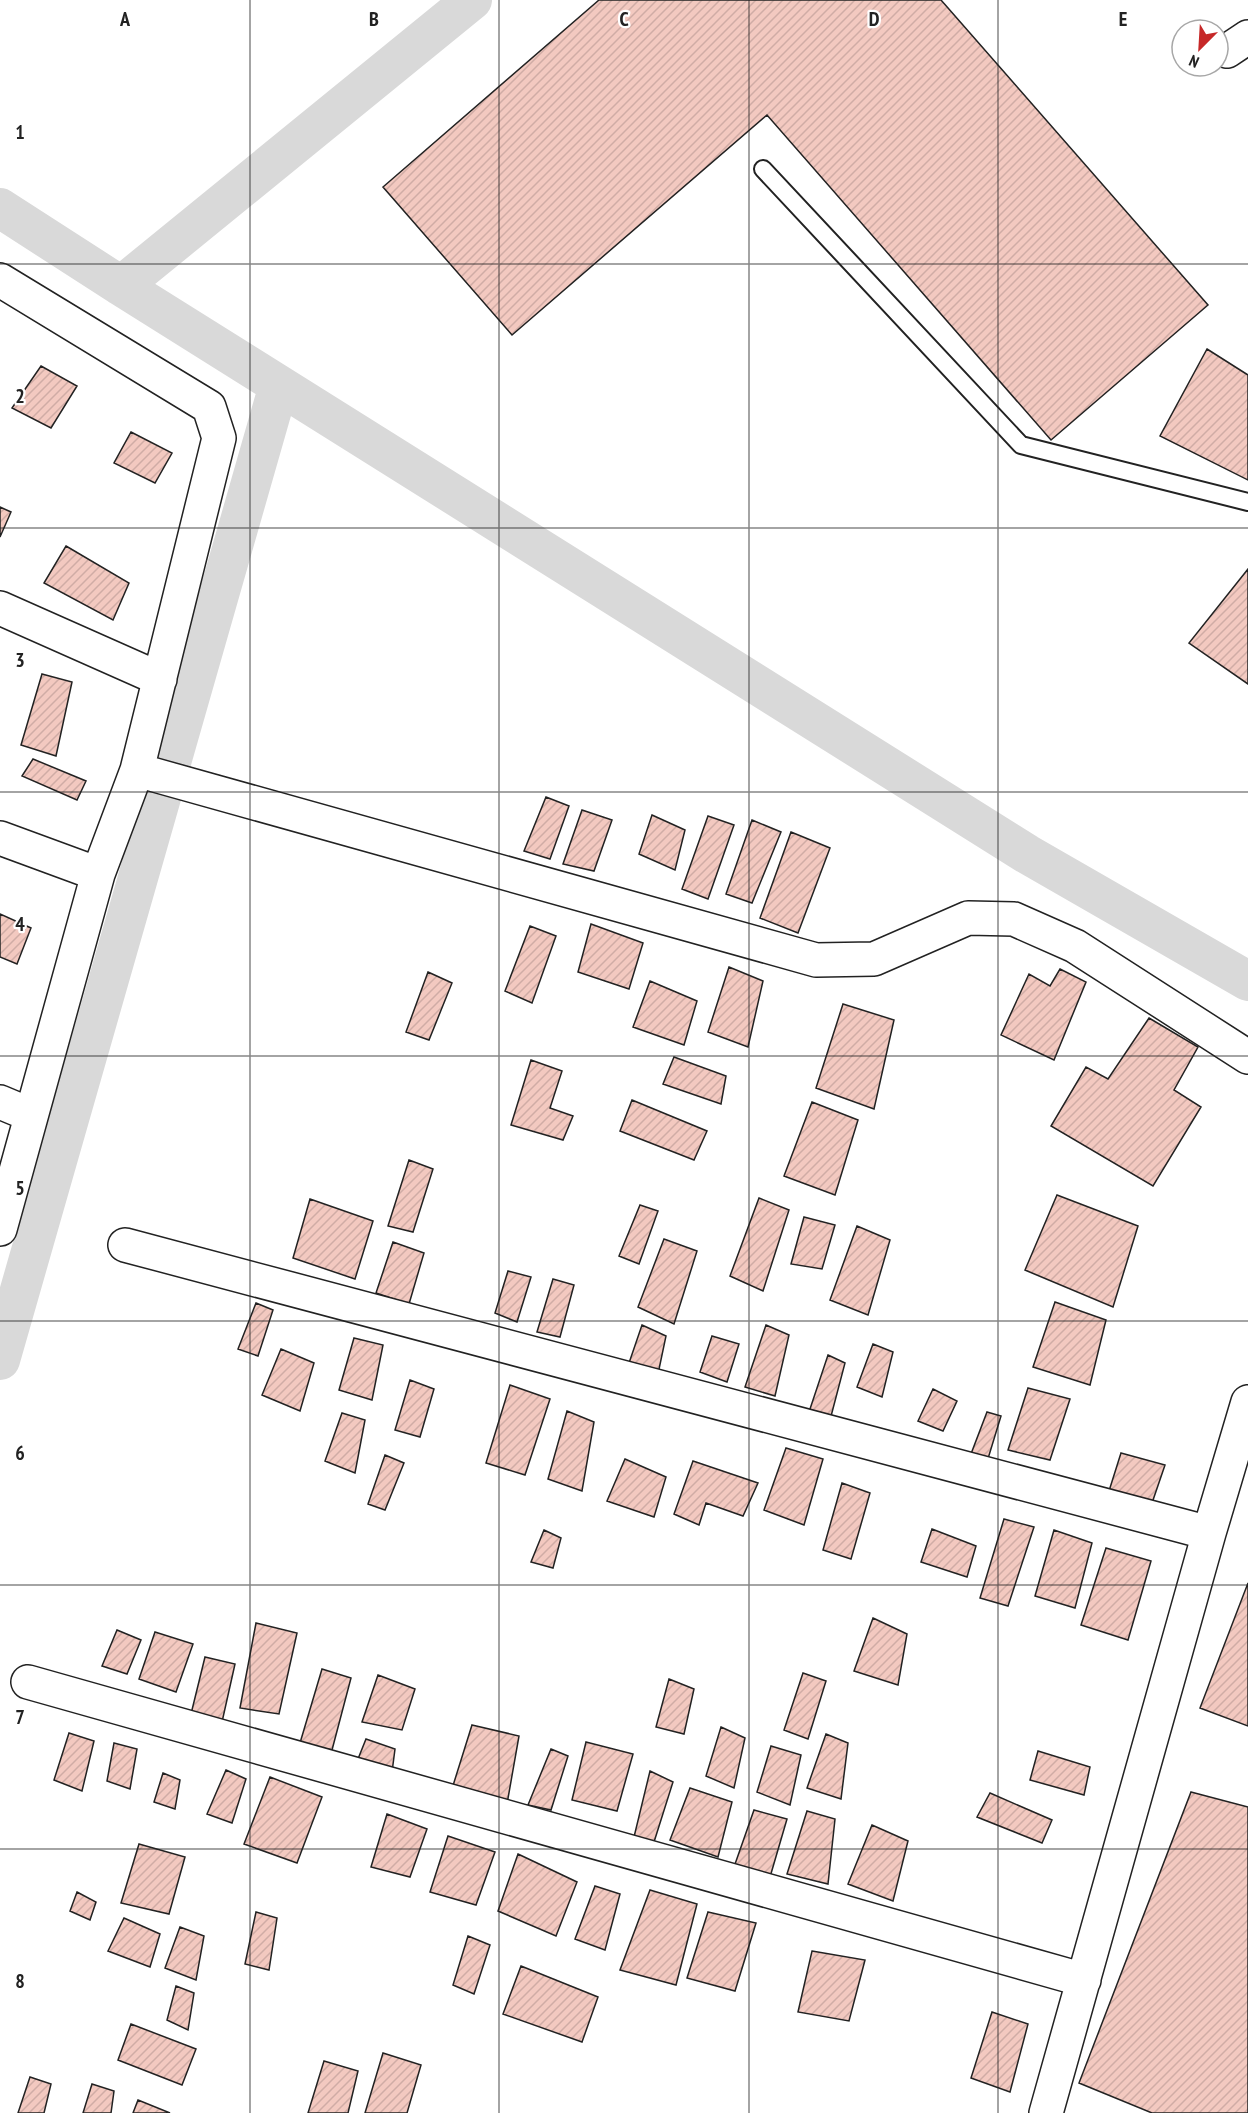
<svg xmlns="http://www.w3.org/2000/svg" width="1248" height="2113" viewBox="0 0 1248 2113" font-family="'PT Sans Narrow',sans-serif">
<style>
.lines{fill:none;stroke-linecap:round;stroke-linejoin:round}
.canal{stroke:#d9d9d9;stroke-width:40}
.building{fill:url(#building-hatch);stroke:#222;stroke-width:1.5}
.service-casing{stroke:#222;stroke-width:20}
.minor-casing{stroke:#222;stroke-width:36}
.service{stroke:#fff;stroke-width:16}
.minor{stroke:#fff;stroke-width:33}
.grid{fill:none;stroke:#222;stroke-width:1.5;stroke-opacity:0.55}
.grid-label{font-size:20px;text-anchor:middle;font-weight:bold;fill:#222;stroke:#fff;stroke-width:4.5;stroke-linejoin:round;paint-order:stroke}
</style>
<defs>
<pattern id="building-hatch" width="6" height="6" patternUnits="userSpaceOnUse" patternTransform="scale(1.5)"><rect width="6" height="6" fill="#f3c9c0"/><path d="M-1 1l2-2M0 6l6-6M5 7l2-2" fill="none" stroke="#d0aca5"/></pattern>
</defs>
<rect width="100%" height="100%" fill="#fff"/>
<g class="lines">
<path class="canal" d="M 0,208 L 121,286 L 1027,854 L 1248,981
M 121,286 L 472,0
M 0,1360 L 279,385"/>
</g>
<path class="building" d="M 599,0 L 941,0 L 1208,305 L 1051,440 L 767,115 L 512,335 L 383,187 Z
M 1207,349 L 1248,375 L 1248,480 L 1160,436 Z
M 41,366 L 77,386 L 51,428 L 12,408 Z
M 131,432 L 172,453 L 155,483 L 114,463 Z
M 0,507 L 11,512 L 0,537 Z
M 66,546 L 129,583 L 113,620 L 44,583 Z
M 1248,569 L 1248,684 L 1189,643 Z
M 42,674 L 72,682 L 56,756 L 21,745 Z
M 33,759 L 86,781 L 77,800 L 22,776 Z
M 546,797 L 569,806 L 550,859 L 524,851 Z
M 582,810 L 612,820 L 594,871 L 563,864 Z
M 652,815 L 685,830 L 675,870 L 639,854 Z
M 708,816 L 734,825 L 708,899 L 682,889 Z
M 752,820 L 781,832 L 752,903 L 726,894 Z
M 791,832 L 830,848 L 798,933 L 760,918 Z
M 0,914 L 31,928 L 17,964 L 0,957 Z
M 591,924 L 643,943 L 629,989 L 578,972 Z
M 530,926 L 556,936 L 532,1003 L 505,991 Z
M 729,967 L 763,981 L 748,1047 L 708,1032 Z
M 1060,969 L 1086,982 L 1054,1060 L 1001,1035 L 1029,974 L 1050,986 Z
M 428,972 L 452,983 L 429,1040 L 406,1032 Z
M 650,981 L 697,1001 L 684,1045 L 633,1027 Z
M 843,1004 L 894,1020 L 874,1109 L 816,1088 Z
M 1149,1018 L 1198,1047 L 1174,1090 L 1201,1107 L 1153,1186 L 1051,1126 L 1086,1067 L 1108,1079 Z
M 674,1057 L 726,1076 L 721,1104 L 663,1084 Z
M 531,1060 L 562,1071 L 550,1108 L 573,1116 L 563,1140 L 511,1125 Z
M 632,1100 L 707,1131 L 694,1160 L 620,1131 Z
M 812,1102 L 858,1120 L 835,1195 L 784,1176 Z
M 409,1160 L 433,1169 L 413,1232 L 388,1226 Z
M 1057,1195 L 1138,1226 L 1113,1307 L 1025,1270 Z
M 759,1198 L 789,1210 L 763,1291 L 730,1276 Z
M 310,1199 L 373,1221 L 355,1279 L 293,1258 Z
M 640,1205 L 658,1211 L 639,1264 L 619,1256 Z
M 804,1217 L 835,1225 L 822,1269 L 791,1264 Z
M 857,1226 L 890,1240 L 868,1315 L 830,1300 Z
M 664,1239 L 697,1251 L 674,1324 L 638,1307 Z
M 393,1242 L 424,1253 L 409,1304 L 376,1293 Z
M 508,1271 L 531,1277 L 517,1322 L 495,1313 Z
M 553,1279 L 574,1285 L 560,1337 L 537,1332 Z
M 1055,1302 L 1106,1320 L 1090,1385 L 1033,1367 Z
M 256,1303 L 273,1310 L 258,1356 L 238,1349 Z
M 642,1325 L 666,1336 L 658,1374 L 628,1366 Z
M 766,1325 L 789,1335 L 775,1396 L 745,1387 Z
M 712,1336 L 739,1344 L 727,1382 L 700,1372 Z
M 354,1338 L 383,1345 L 372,1400 L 339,1390 Z
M 873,1344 L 893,1352 L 882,1397 L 857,1387 Z
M 281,1349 L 314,1363 L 300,1411 L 262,1395 Z
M 828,1355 L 845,1363 L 830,1420 L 808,1415 Z
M 410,1380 L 434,1389 L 420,1437 L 395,1430 Z
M 510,1385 L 550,1399 L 525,1475 L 486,1463 Z
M 1028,1388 L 1070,1399 L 1050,1460 L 1008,1450 Z
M 933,1389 L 957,1401 L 943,1431 L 918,1421 Z
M 567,1411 L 594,1422 L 582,1491 L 548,1479 Z
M 987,1412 L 1001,1416 L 987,1462 L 971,1454 Z
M 342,1413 L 365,1420 L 355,1473 L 325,1461 Z
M 786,1448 L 823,1459 L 804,1525 L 764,1510 Z
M 1121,1453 L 1165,1465 L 1152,1503 L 1109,1491 Z
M 385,1455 L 404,1463 L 385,1510 L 368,1504 Z
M 625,1459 L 666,1477 L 654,1517 L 607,1501 Z
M 693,1461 L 758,1483 L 743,1516 L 706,1503 L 699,1525 L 674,1514 Z
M 842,1483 L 870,1493 L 851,1559 L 823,1550 Z
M 1004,1519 L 1034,1527 L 1008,1606 L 980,1598 Z
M 932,1529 L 976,1546 L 967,1577 L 921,1562 Z
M 544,1530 L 561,1538 L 553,1568 L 531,1562 Z
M 1054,1530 L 1092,1543 L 1075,1608 L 1035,1596 Z
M 1106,1548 L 1151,1561 L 1128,1640 L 1081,1625 Z
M 1248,1583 L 1248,1726 L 1200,1708 Z
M 873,1618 L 907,1634 L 898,1685 L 854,1671 Z
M 256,1623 L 297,1633 L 279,1714 L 240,1708 Z
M 117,1630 L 141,1640 L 127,1674 L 102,1666 Z
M 155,1632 L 193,1644 L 176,1692 L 139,1679 Z
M 205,1657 L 235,1664 L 222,1722 L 191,1714 Z
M 322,1669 L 351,1678 L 332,1750 L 300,1743 Z
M 803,1673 L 826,1681 L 808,1739 L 784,1730 Z
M 378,1675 L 415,1689 L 402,1730 L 362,1722 Z
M 669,1679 L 694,1689 L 684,1734 L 656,1727 Z
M 472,1725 L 519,1736 L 507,1804 L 451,1792 Z
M 721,1727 L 745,1738 L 734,1788 L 706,1776 Z
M 69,1733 L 94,1741 L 82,1791 L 54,1780 Z
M 826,1734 L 848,1743 L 841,1799 L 807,1788 Z
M 366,1739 L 395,1749 L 392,1772 L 356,1764 Z
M 586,1742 L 633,1754 L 617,1811 L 572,1800 Z
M 114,1743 L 137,1749 L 130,1789 L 107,1781 Z
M 771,1746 L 801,1755 L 790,1805 L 757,1792 Z
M 551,1749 L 568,1756 L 551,1810 L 528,1805 Z
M 1038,1751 L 1090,1767 L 1084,1795 L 1030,1780 Z
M 226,1770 L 246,1779 L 232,1823 L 207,1814 Z
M 650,1771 L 673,1782 L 654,1842 L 634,1837 Z
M 163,1773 L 180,1780 L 175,1809 L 154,1802 Z
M 270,1777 L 322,1797 L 297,1863 L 244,1844 Z
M 690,1788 L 732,1802 L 718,1857 L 670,1840 Z
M 1191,1792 L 1248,1807 L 1248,2113 L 1152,2113 L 1079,2083 Z
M 990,1793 L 1052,1820 L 1042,1843 L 977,1817 Z
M 754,1810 L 787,1819 L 770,1877 L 734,1867 Z
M 807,1811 L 835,1819 L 828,1884 L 787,1874 Z
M 387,1814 L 427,1829 L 410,1877 L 371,1867 Z
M 872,1825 L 908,1841 L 893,1901 L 848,1884 Z
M 448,1836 L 495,1852 L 476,1905 L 430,1892 Z
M 139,1844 L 185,1857 L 169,1914 L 121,1903 Z
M 518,1854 L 577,1882 L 556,1936 L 498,1911 Z
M 595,1886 L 620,1894 L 605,1950 L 575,1939 Z
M 650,1890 L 697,1904 L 676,1985 L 620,1970 Z
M 77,1892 L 96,1902 L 90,1920 L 70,1911 Z
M 256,1912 L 277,1918 L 269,1970 L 245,1964 Z
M 708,1912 L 756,1923 L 735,1991 L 687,1978 Z
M 124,1918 L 160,1934 L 150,1967 L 108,1951 Z
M 180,1927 L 204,1936 L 196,1980 L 165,1968 Z
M 468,1936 L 490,1945 L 474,1994 L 453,1985 Z
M 812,1951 L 865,1960 L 849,2021 L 798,2012 Z
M 521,1966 L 598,1997 L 582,2042 L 503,2014 Z
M 176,1986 L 194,1993 L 188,2030 L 167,2020 Z
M 992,2012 L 1028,2024 L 1010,2092 L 971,2078 Z
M 131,2024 L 196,2049 L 182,2085 L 118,2060 Z
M 383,2053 L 421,2065 L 407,2113 L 365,2113 Z
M 324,2061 L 358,2071 L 348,2113 L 308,2113 Z
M 30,2077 L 51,2084 L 44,2113 L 18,2113 Z
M 92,2084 L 114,2091 L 111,2113 L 83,2113 Z
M 138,2100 L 170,2113 L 133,2113 Z"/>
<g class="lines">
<g class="service-casing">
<path id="service" d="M 763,169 L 1021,445 L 1248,502"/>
</g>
<g class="minor-casing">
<path id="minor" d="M 1227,51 L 1248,37
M 0,280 L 209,407 L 219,438 L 137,770 L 98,874 L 0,1229
M 0,608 L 160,679
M 137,770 L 816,960 L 874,959 L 968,918 L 1014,919 L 1075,946 L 1248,1057
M 0,838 L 98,874
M 0,1102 L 31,1115
M 125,1245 L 1209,1533
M 28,1682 L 1084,1980
M 1046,2113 L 1209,1533 L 1248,1402"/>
</g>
<use href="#service" class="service"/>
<use href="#minor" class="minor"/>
</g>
<path class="grid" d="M 250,0 L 250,2113M 499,0 L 499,2113M 749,0 L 749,2113M 998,0 L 998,2113M 0,264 L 1248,264M 0,528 L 1248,528M 0,792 L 1248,792M 0,1056 L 1248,1056M 0,1321 L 1248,1321M 0,1585 L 1248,1585M 0,1849 L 1248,1849"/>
<g class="grid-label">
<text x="125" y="26">A</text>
<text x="374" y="26">B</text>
<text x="624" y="26">C</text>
<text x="874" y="26">D</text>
<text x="1123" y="26">E</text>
<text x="20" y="139">1</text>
<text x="20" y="403">2</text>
<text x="20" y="667">3</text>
<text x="20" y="931">4</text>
<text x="20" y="1195">5</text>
<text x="20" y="1460">6</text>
<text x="20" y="1724">7</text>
<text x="20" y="1988">8</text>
</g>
<g transform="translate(1200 48) rotate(204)"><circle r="28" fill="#ffffff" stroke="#a7a7a7" stroke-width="1.5"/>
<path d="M0-4.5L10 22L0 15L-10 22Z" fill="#c62828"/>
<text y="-9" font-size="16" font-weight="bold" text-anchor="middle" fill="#222222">N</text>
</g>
</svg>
